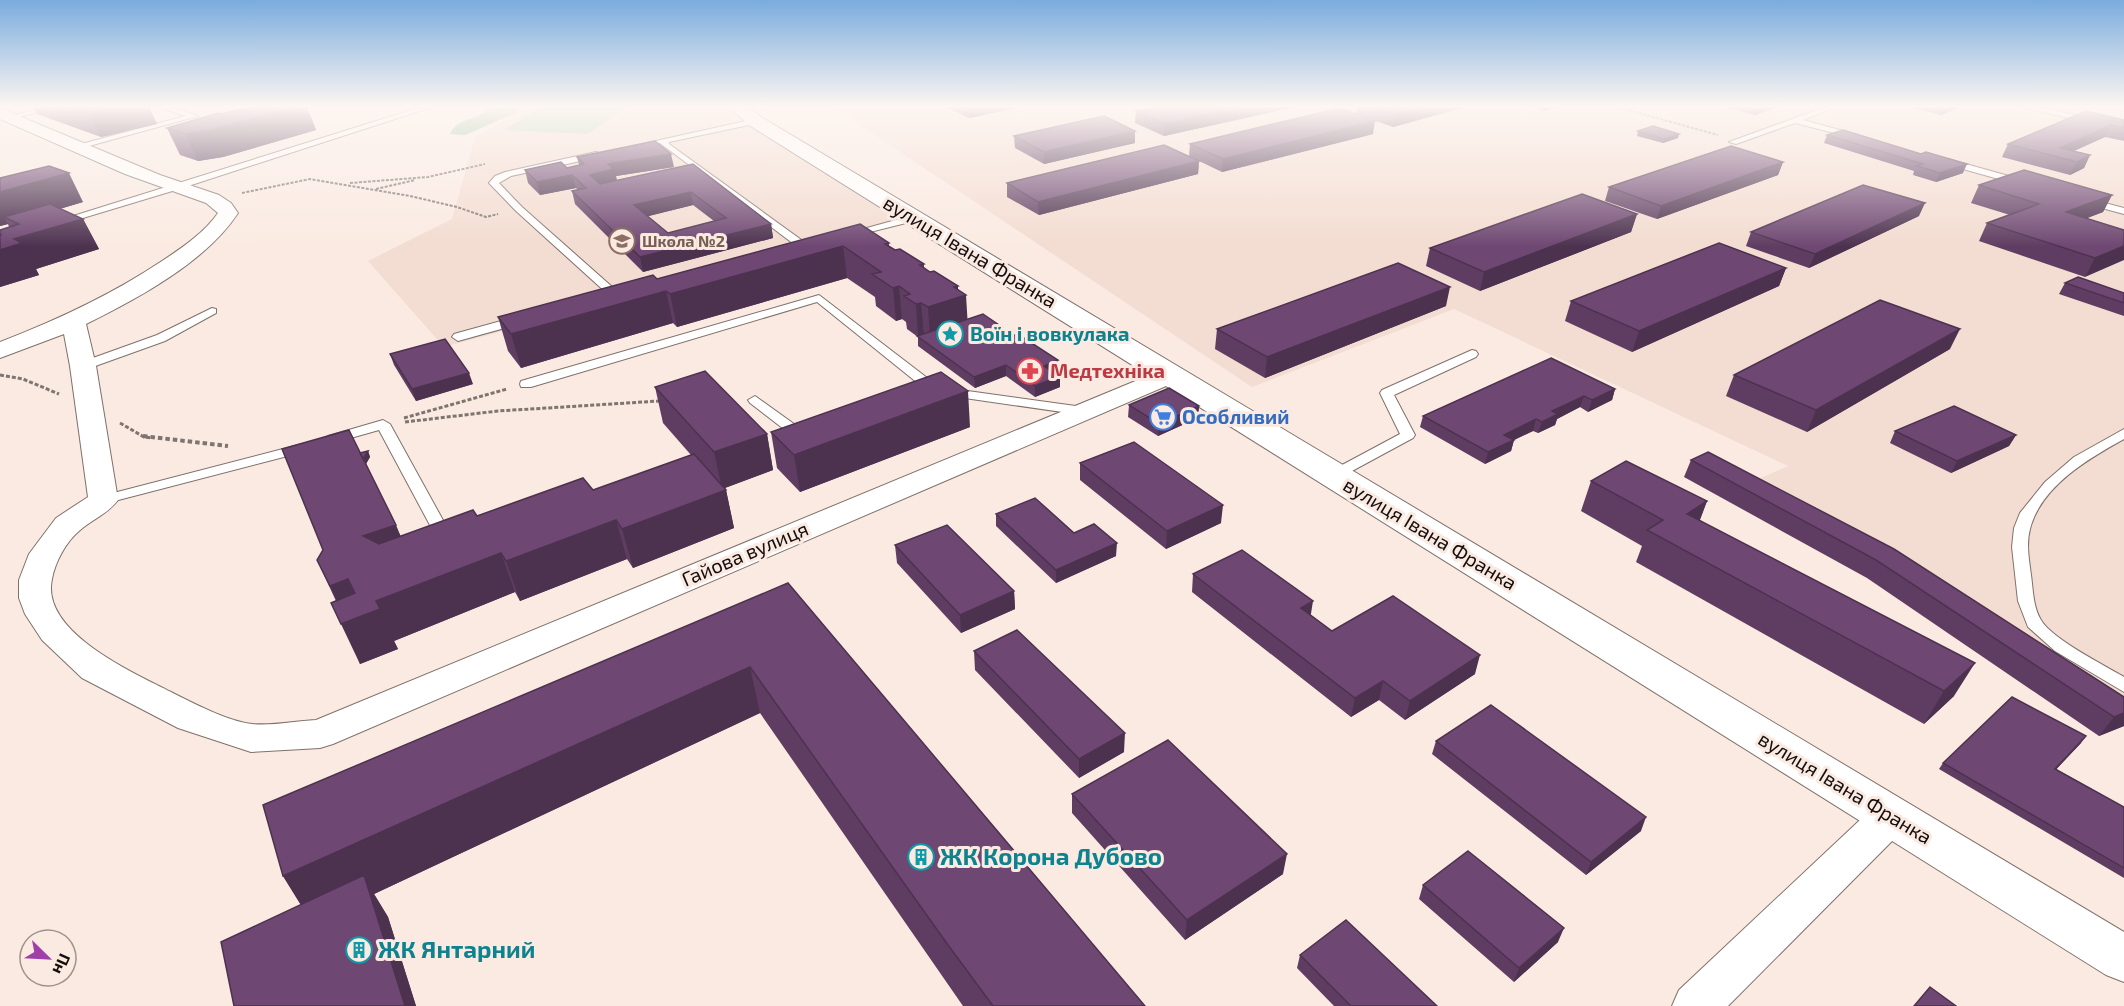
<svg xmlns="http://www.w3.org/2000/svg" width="2124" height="1006" viewBox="0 0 2124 1006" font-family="'Exo 2',sans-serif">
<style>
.built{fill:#f3dcd1}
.green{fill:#abd5b4}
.forest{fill:#81b78d}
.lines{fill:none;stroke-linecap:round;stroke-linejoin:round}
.service-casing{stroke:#7f716a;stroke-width:2}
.minor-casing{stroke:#7f716a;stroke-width:2}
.secondary-casing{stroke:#7f716a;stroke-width:2}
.path-far2{stroke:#7e7470;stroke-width:2;stroke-dasharray:3 1.5;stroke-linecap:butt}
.path-far1{stroke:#7e7470;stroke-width:3;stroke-dasharray:4 2;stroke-linecap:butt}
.path{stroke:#7e7470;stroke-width:4;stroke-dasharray:4.5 3;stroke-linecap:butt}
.service{fill:#fff;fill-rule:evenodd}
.minor{fill:#fff;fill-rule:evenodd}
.secondary{fill:#fff;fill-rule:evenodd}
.wall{fill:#5f3d62;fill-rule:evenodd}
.shaded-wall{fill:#4d3250}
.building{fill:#6e4772;stroke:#4d3250;stroke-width:1.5;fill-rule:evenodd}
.labels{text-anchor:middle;stroke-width:6;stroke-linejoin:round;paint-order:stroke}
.far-education-label{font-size:16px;font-weight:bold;fill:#785e54;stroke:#faeae2;text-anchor:start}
.street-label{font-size:20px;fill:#140f0d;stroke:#faeae2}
.culture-label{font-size:20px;font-weight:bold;fill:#0d838f;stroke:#faeae2;text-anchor:start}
.health-label{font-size:20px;font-weight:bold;fill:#be3a42;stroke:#faeae2;text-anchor:start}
.shop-label{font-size:20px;font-weight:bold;fill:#366cbe;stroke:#faeae2;text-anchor:start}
.near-culture-label{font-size:24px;font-weight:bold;fill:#0d838f;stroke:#faeae2;text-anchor:start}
</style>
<rect width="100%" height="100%" fill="#faeae2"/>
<path class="built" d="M 526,107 L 730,107 L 748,122 L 910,222 L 444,347 L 368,261 L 452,219 L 475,138 Z
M 833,107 L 2124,107 L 2124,696 L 1748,484 L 1788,466 L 1454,309 L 1252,387 Z"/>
<path class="green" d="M 541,107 L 627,107 L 588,134 L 504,130 Z"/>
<path class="forest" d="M 488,107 L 521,107 L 518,112 L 465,135 L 450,134 C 458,117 476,121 489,109 Z"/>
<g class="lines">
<g class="service-casing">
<path id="service" d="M 46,107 L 59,107 L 11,119 L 7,117 Z
M 160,107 L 171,107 L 198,116 L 78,149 L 74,146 L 185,116 Z
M 421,107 L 432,107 L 179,189 L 63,224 L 54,222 Z
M 1825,107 L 1836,107 L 1803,120 L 1858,135 L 1858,139 L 1795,123 L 1736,144 L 1729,142 Z
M 2023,107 L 2037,107 L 2124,125 L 2124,131 Z
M 755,119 L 758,119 L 758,123 L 669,142 L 669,144 L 807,244 L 807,248 L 799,248 L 660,143 L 637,149 L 633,146 Z
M 596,152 L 599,153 L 599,157 L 511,176 L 499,183 L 522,207 L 619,293 L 619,297 L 611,297 L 516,211 L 489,183 L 495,176 L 505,172 Z
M 1948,159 L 2023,180 L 2025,182 L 2020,185 L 1945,164 L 1945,160 Z
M 2086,198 L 2124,208 L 2124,214 L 2083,203 L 2083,199 Z
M 914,215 L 919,218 L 918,220 L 850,237 L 845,234 Z
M 819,295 L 939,387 L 1083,407 L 1090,411 L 1083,415 L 930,393 L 817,302 L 531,387 L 521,387 L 520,384 L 521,381 Z
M 212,308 L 216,309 L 216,313 L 165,341 L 87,369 L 83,370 L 77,366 L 79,363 L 157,335 Z
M 519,316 L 523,317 L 523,323 L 458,341 L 452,337 L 454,334 Z
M 1472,350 L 1476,351 L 1478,354 L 1476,357 L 1394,395 L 1415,435 L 1413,438 L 1339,478 L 1329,478 L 1327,475 L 1329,472 L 1400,434 L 1380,393 L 1382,390 Z
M 755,396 L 808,434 L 810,437 L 808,440 L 798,440 L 750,403 L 748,400 Z
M 383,420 L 390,424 L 455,542 L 453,545 L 447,547 L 439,542 L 379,430 L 333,443 L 326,439 L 328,436 Z
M 2124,429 L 2124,439 C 2088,459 2041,486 2030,529 C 2026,544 2029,560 2031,575 C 2033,589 2033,607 2041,620 C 2052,639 2104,665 2124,677 L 2124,692 L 2055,651 L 2028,627 L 2018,601 L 2012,547 L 2014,528 L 2020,513 L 2045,482 L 2074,457 Z
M 302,444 L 307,445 L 309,448 L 307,451 L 103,504 L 96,500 L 98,497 Z"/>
</g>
<g class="minor-casing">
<path id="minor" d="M 0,108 L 160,175 L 219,195 L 231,203 L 238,213 C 206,262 137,299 86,324 L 96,366 L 118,500 C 108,514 91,520 79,531 C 66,542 55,562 52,579 C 40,632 134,673 171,692 C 193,703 227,721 252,724 C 272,726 296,721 316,720 L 1162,370 L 1171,367 L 1180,370 L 1184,375 L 1180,380 L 333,744 L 320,748 L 251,752 L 178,728 L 82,678 L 42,640 L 25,614 L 19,598 L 19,580 L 29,554 L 56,518 L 88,497 L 70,366 L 64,334 L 0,358 L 0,342 C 57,320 111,295 162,261 C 182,248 204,233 218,213 L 206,203 L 125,174 L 0,119 Z
M 1891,800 L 1905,804 L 1911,816 L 1905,828 L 1728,1006 L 1672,1006 L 1679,990 L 1877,804 Z"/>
</g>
<g class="secondary-casing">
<path id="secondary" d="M 729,107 L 748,107 L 761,117 L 2124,932 L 2124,982 L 2106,975 L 749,125 Z"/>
</g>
<path class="path-far2" d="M 1617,107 L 1718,135
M 350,183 L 428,177 L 485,164
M 376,189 L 415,180
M 242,193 L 310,179 L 410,196 L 457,207 L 486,217 L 498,214"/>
<path class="path-far1" d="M 0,375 L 23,379 L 59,394
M 404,418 L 507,389
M 405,422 L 498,411 L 660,401
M 120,423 L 144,437 L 152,438"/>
<path class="path" d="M 143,436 L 228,446"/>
<use href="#service" class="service"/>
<use href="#minor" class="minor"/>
<use href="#secondary" class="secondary"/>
</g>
<path class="wall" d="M 33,107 L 149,107 L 157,124 L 101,137 L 37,114 Z
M 249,107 L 307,107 L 316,130 L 223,157 L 198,161 L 180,155 L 167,128 Z
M 946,107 L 1020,107 L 969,118 Z
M 1157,107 L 1294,107 L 1164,136 L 1135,123 L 1136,111 Z
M 1357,107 L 1465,107 L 1393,127 L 1356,114 Z
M 1530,107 L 1558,107 L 1544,111 Z
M 1725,107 L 1778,107 L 1755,115 Z
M 1909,107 L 1959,107 L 1958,108 L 1941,115 Z
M 2124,120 L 2124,141 L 2105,137 L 2074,151 L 2090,155 L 2084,168 L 2070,175 L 2002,157 L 2008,144 Z
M 1135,131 L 1135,143 L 1044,164 L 1015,148 L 1014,136 Z
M 1638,131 L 1679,134 L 1678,138 L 1663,143 L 1637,136 Z
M 1373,134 L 1222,172 L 1199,161 L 1198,174 L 1039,215 L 1007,197 L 1007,183 L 1189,156 L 1190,144 Z
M 1827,135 L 1963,173 L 1936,182 L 1913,175 L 1914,171 L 1824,143 Z
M 577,157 L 674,167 L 616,176 L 617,181 L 693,164 L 771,224 L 773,238 L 643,272 L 575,204 L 572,191 L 578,190 L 576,188 L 540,195 L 528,183 L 525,170 L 567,168 L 579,165 ZM 693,205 L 714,221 L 668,233 L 648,216 Z
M 1783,162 L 1778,175 L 1657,219 L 1605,201 L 1609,187 Z
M 0,178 L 83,202 L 60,209 L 83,219 L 99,249 L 36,269 L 39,275 L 0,287 L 0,230 L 9,227 L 8,224 L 0,226 Z
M 1979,185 L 2112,195 L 2103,212 L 2086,218 L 2124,230 L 2085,277 L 1979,241 L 1987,223 L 2010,215 L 1971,203 Z
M 1637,214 L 1631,232 L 1480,291 L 1426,266 L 1430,248 Z
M 1919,216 L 1809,268 L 1746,246 L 1751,232 Z
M 860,224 L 889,243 L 889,246 L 895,250 L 924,264 L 924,268 L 930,272 L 958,286 L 958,290 L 967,319 L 1003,338 L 1001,338 L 1058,371 L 1055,373 L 1060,376 L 1060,387 L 1035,397 L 1006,376 L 975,388 L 918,346 L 918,337 L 907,329 L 906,322 L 902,319 L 896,321 L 876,306 L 875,297 L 847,278 L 677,327 L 673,323 L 521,368 L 508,351 L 498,317 L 657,279 Z
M 1786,268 L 1779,286 L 1632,352 L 1565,321 L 1571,301 Z
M 2065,283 L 2124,293 L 2124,316 L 2059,294 Z
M 1446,306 L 1265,378 L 1215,349 L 1217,329 Z
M 1950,349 L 1807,432 L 1726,396 L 1734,375 Z
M 390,354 L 473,384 L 416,401 L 394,365 Z
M 655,387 L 767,434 L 773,470 L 725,488 L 726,490 L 734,528 L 633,568 L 627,559 L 520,601 L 515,592 L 394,641 L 398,649 L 360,664 L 336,601 L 317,560 L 323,550 L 360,453 L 368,451 L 370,457 L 366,464 L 401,537 L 477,516 L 593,490 L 691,455 L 663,423 Z
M 1615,389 L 1612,400 L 1588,412 L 1580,407 L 1557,419 L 1555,425 L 1538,433 L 1533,431 L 1514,440 L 1511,451 L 1485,464 L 1420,427 L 1423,416 Z
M 1129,405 L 1199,406 L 1198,418 L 1158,436 L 1128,417 Z
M 970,427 L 800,492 L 777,468 L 771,432 Z
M 1895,431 L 2016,435 L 2009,446 L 1951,473 L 1890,443 Z
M 1691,460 L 1894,549 L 2124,697 L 2124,726 L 2099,736 L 1867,578 L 1684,477 Z
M 1080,463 L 1221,523 L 1166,549 L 1080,480 Z
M 1591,481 L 1707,501 L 1700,520 L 1954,696 L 1924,724 L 1636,562 L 1642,546 L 1581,511 Z
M 996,514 L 1074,533 L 1116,556 L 1056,583 L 996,526 Z
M 895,545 L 1014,591 L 1015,609 L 961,633 L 897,563 Z
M 1193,574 L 1311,615 L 1332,631 L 1475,674 L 1405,720 L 1379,700 L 1351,717 L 1192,592 Z
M 788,583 L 1145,1006 L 963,1006 L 760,713 L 374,894 L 388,917 L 416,1006 L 234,1006 L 301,905 L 283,876 Z
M 974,651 L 1124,752 L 1079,778 L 975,670 Z
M 1436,741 L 1641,831 L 1586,875 L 1432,754 Z
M 2081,743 L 2056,769 L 2124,807 L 2124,878 L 1939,769 L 1943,763 Z
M 1072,794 L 1283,874 L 1185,940 L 1072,813 Z
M 1423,885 L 1558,942 L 1514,982 L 1419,899 Z
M 1300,955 L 1437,1006 L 1334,1006 L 1297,968 Z"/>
<path class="shaded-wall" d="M 107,107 L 149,107 L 157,124 L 101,137 L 88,111 Z
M 296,107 L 307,107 L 316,130 L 223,157 L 198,161 L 186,134 Z
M 968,107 L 1020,107 L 969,118 Z
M 1243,107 L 1294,107 L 1164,136 L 1164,124 Z
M 1424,107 L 1465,107 L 1393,127 L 1395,115 Z
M 1545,107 L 1558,107 L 1544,111 Z
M 1757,107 L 1778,107 L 1755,115 Z
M 1945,107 L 1959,107 L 1958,108 L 1941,115 Z
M 1375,121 L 1373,134 L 1222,172 L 1223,159 Z
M 2111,125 L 2105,137 L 2060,157 L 2060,148 Z
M 1135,131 L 1135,143 L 1044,164 L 1044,152 Z
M 1679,134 L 1678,138 L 1663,143 L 1664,139 Z
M 671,154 L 674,167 L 616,176 L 617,182 L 593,188 L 590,175 L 608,164 Z
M 2090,155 L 2084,168 L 2070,175 L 2077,162 Z
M 1199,161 L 1198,174 L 1039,215 L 1038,202 Z
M 1783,162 L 1778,175 L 1657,219 L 1661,206 Z
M 1967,164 L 1963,173 L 1936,182 L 1940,173 Z
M 69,173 L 83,202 L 14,222 L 4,217 L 8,224 L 0,226 L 0,192 Z
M 572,175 L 576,188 L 540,195 L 537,182 Z
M 691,192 L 693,205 L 637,219 L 634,205 Z
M 2112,195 L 2103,212 L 2057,230 L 2066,212 Z
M 1925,203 L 1919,216 L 1809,268 L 1815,254 Z
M 1637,214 L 1631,232 L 1480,291 L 1484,272 Z
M 83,219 L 99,249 L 36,269 L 39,275 L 0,287 L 0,250 L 14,239 Z
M 771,224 L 773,238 L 643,272 L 640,257 Z
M 843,246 L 847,278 L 677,327 L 670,294 Z
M 2124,246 L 2124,260 L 2085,277 L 2095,258 Z
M 1786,268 L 1779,286 L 1632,352 L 1639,331 Z
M 899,286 L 902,319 L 896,321 L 893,288 Z
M 958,286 L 958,297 L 966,295 L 968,328 L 930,340 L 928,307 L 954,287 Z
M 1450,287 L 1446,306 L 1265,378 L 1267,357 Z
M 666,291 L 673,323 L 521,368 L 511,334 Z
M 921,303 L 924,336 L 918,336 L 916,304 Z
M 1002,327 L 1003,338 L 991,341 L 991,331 Z
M 1960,329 L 1950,349 L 1807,432 L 1816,410 Z
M 1058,360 L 1058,371 L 1044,377 L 1044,366 Z
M 1006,365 L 1006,376 L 975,388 L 974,377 Z
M 469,373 L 473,384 L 416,401 L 412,389 Z
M 1060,376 L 1060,387 L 1035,397 L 1035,386 Z
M 1615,389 L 1612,400 L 1588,412 L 1592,400 Z
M 968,391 L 970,427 L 800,492 L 794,455 Z
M 1584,396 L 1580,407 L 1557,419 L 1555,425 L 1538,433 L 1542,422 L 1552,411 Z
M 1199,406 L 1198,418 L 1158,436 L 1159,424 Z
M 1536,419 L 1533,431 L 1501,446 L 1504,435 Z
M 767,434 L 773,470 L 722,489 L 714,452 Z
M 2016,435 L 2009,446 L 1951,473 L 1957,461 Z
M 1514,440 L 1511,451 L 1485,464 L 1488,452 Z
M 368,451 L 370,457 L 364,467 L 362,461 Z
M 726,490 L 734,528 L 633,568 L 622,529 Z
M 1707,501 L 1695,532 L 1687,514 Z
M 1223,505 L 1221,523 L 1166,549 L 1167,531 Z
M 616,520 L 627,559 L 520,601 L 506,561 Z
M 396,525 L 412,564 L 363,536 Z
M 1117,543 L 1116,556 L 1056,583 L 1056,570 Z
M 501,553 L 515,592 L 394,641 L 398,649 L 360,664 L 341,624 L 346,622 L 330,586 L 348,579 L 364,615 L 376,601 Z
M 1014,591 L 1015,609 L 961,633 L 960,615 Z
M 1313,601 L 1310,620 L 1301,608 Z
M 1480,655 L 1475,674 L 1405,720 L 1410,701 Z
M 1975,663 L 1954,696 L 1924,724 L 1944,691 Z
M 750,667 L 760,713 L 374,894 L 388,917 L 416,1006 L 405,1006 L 312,923 L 283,876 Z
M 1383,681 L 1379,700 L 1351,717 L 1355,698 Z
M 2124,713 L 2124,726 L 2099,736 L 2114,717 Z
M 1125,733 L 1124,752 L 1079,778 L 1079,759 Z
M 2086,736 L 2081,743 L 2050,776 L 2055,769 Z
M 1646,817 L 1641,831 L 1586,875 L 1591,862 Z
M 1287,854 L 1283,874 L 1185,940 L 1187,920 Z
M 1564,928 L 1558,942 L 1514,982 L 1519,968 Z"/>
<path class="building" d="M 75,107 L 107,107 L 88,111 Z
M 249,107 L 296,107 L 212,130 L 186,134 L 167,128 L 218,113 L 221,114 Z
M 1157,107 L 1243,107 L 1164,124 L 1136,111 Z
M 1371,107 L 1424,107 L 1395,115 Z
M 1340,108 L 1375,121 L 1223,159 L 1190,144 Z
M 2086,111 L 2124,120 L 2124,128 L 2111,125 L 2060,148 L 2090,155 L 2077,162 L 2008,144 Z
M 1104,116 L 1135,131 L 1044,152 L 1014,136 Z
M 1653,126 L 1679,134 L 1664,139 L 1638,131 Z
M 1843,130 L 1921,154 L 1926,152 L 1967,164 L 1940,173 L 1917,166 L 1923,164 L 1827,135 Z
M 655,141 L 671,154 L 608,164 L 614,169 L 590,175 L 600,184 L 693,164 L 771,224 L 640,257 L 572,191 L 586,188 L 572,175 L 537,182 L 525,170 L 561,162 L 567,168 L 584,164 L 577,157 ZM 691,192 L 726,218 L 668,233 L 634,205 Z
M 1164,145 L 1199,161 L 1038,202 L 1007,183 Z
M 1731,146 L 1783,162 L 1661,206 L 1609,187 Z
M 49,166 L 69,173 L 0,192 L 0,178 Z
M 2024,170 L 2112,195 L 2066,212 L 2124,230 L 2124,246 L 2095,258 L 1987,223 L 2039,204 L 1979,185 Z
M 1863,185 L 1925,203 L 1815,254 L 1751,232 Z
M 1582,194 L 1637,214 L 1484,272 L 1430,248 Z
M 50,204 L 83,219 L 14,239 L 22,243 L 0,250 L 0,235 L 2,235 L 0,234 L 0,230 L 19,224 L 4,217 Z
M 860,224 L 889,243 L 885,244 L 895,250 L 900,249 L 924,264 L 920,265 L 930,272 L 934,271 L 958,286 L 954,287 L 966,295 L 928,307 L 921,303 L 916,304 L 904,296 L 910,294 L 899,286 L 893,288 L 872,274 L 881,272 L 843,246 L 670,294 L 666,291 L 511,334 L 498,317 L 653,275 L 657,279 Z
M 1719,243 L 1786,268 L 1639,331 L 1571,301 Z
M 1398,263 L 1450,287 L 1267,357 L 1217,329 Z
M 2078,277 L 2124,293 L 2124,303 L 2065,283 Z
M 1880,300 L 1960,329 L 1816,410 L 1734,375 Z
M 983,314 L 1002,327 L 991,331 L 1003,339 L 1018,334 L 1058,360 L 1044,366 L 1060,376 L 1035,386 L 1006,365 L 974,377 L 917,336 Z
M 445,339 L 469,373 L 412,389 L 390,354 Z
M 1551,358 L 1615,389 L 1592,400 L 1584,396 L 1552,411 L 1558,414 L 1542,422 L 1536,419 L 1504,435 L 1514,440 L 1488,452 L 1423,416 Z
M 705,371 L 767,434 L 714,452 L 655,387 Z
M 941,372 L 968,391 L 794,455 L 771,432 Z
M 1169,388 L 1199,406 L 1159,424 L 1129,405 Z
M 1954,406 L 2016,435 L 1957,461 L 1895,431 Z
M 349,430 L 396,525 L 363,536 L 379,544 L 473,510 L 477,516 L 583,478 L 593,490 L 694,454 L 726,490 L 622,529 L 616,520 L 506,561 L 501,553 L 376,601 L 380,609 L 341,624 L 331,603 L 355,593 L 348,579 L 330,586 L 317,560 L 323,550 L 282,449 Z
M 1134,442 L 1223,505 L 1167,531 L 1080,463 Z
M 368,451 L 363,459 L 360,453 Z
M 1708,452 L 1894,549 L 2124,697 L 2124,713 L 2114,717 L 1876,560 L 1691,460 Z
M 1626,461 L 1707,501 L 1687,514 L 1975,663 L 1944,691 L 1647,530 L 1663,520 L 1591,481 Z
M 1035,498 L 1074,533 L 1094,524 L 1117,543 L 1056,570 L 996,514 Z
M 947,525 L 1014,591 L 960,615 L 895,545 Z
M 1242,550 L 1313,601 L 1301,608 L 1332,631 L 1393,596 L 1480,655 L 1410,701 L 1383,681 L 1355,698 L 1193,574 Z
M 788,583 L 1145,1006 L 993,1006 L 948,945 L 750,667 L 283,876 L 263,805 Z
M 1017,630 L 1125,733 L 1079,759 L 974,651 Z
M 2012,697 L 2086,736 L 2055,769 L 2124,807 L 2124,868 L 1943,763 Z
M 1491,705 L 1646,817 L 1591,862 L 1436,741 Z
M 1168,740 L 1287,854 L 1187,920 L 1072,794 Z
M 1468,851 L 1564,928 L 1519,968 L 1423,885 Z
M 364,875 L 405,1006 L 234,1006 L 221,942 Z
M 1346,920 L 1437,1006 L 1351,1006 L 1300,955 Z
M 1930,987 L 1956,1006 L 1914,1006 Z"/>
<linearGradient id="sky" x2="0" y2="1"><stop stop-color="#7aacde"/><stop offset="0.43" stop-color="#fdf6f2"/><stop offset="1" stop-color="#fdf6f2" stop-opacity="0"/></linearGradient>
<rect width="2124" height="247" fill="url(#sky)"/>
<defs>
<g id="school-ring" transform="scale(1.35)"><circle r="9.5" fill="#faeae2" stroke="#8d6e63" stroke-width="1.5"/><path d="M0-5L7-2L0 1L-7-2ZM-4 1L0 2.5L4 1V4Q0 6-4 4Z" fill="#8d6e63"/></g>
<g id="sight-ring" transform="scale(1.35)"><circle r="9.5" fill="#faeae2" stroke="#0f9aa8" stroke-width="1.5"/><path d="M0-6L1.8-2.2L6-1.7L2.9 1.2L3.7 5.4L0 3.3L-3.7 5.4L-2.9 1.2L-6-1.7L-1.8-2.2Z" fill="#0f9aa8"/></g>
<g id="pharmacy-ring" transform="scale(1.35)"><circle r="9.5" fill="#faeae2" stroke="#e0444e" stroke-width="1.5"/><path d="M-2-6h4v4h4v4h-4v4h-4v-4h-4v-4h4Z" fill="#e0444e"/></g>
<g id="supermarket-ring" transform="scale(1.35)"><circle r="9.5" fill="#faeae2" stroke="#3f7fe0" stroke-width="1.5"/><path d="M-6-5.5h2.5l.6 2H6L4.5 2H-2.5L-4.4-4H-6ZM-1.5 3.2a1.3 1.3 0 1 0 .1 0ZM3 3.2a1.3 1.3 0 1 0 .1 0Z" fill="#3f7fe0"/></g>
<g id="building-ring" transform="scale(1.35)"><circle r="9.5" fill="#faeae2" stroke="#0f9aa8" stroke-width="1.5"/><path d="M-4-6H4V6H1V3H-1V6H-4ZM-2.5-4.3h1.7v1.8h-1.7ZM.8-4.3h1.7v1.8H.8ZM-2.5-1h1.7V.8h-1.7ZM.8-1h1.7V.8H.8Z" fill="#0f9aa8"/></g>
</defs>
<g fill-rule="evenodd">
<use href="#school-ring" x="622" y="241"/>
<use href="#sight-ring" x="950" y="334"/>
<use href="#pharmacy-ring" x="1030" y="371"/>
<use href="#supermarket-ring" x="1163" y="417"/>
<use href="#building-ring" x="921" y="857"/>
<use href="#building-ring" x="359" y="950"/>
</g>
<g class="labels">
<g class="far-education-label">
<text x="642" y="247">Школа №2</text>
</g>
<g class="street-label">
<text transform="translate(970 252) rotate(31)" y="7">вулиця Івана Франка</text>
<text transform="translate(1430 534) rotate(31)" y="7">вулиця Івана Франка</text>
<text transform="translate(745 554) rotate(-23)" y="7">Гайова вулиця</text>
<text transform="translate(1845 788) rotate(31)" y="7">вулиця Івана Франка</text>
</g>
<g class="culture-label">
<text x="970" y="341">Воїн і вовкулака</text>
</g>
<g class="health-label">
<text x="1050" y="378">Медтехніка</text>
</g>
<g class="shop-label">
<text x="1182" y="424">Особливий</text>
</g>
<g class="near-culture-label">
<text x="940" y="865">ЖК Корона Дубово</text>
<text x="378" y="958">ЖК Янтарний</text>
</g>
</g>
<g transform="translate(48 958) rotate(114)"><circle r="28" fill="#faeae2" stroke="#9e928d" stroke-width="1.5"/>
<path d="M0-4.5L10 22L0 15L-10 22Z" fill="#9f40a8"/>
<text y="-9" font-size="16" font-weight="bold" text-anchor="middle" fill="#140f0d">Пн</text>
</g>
</svg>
